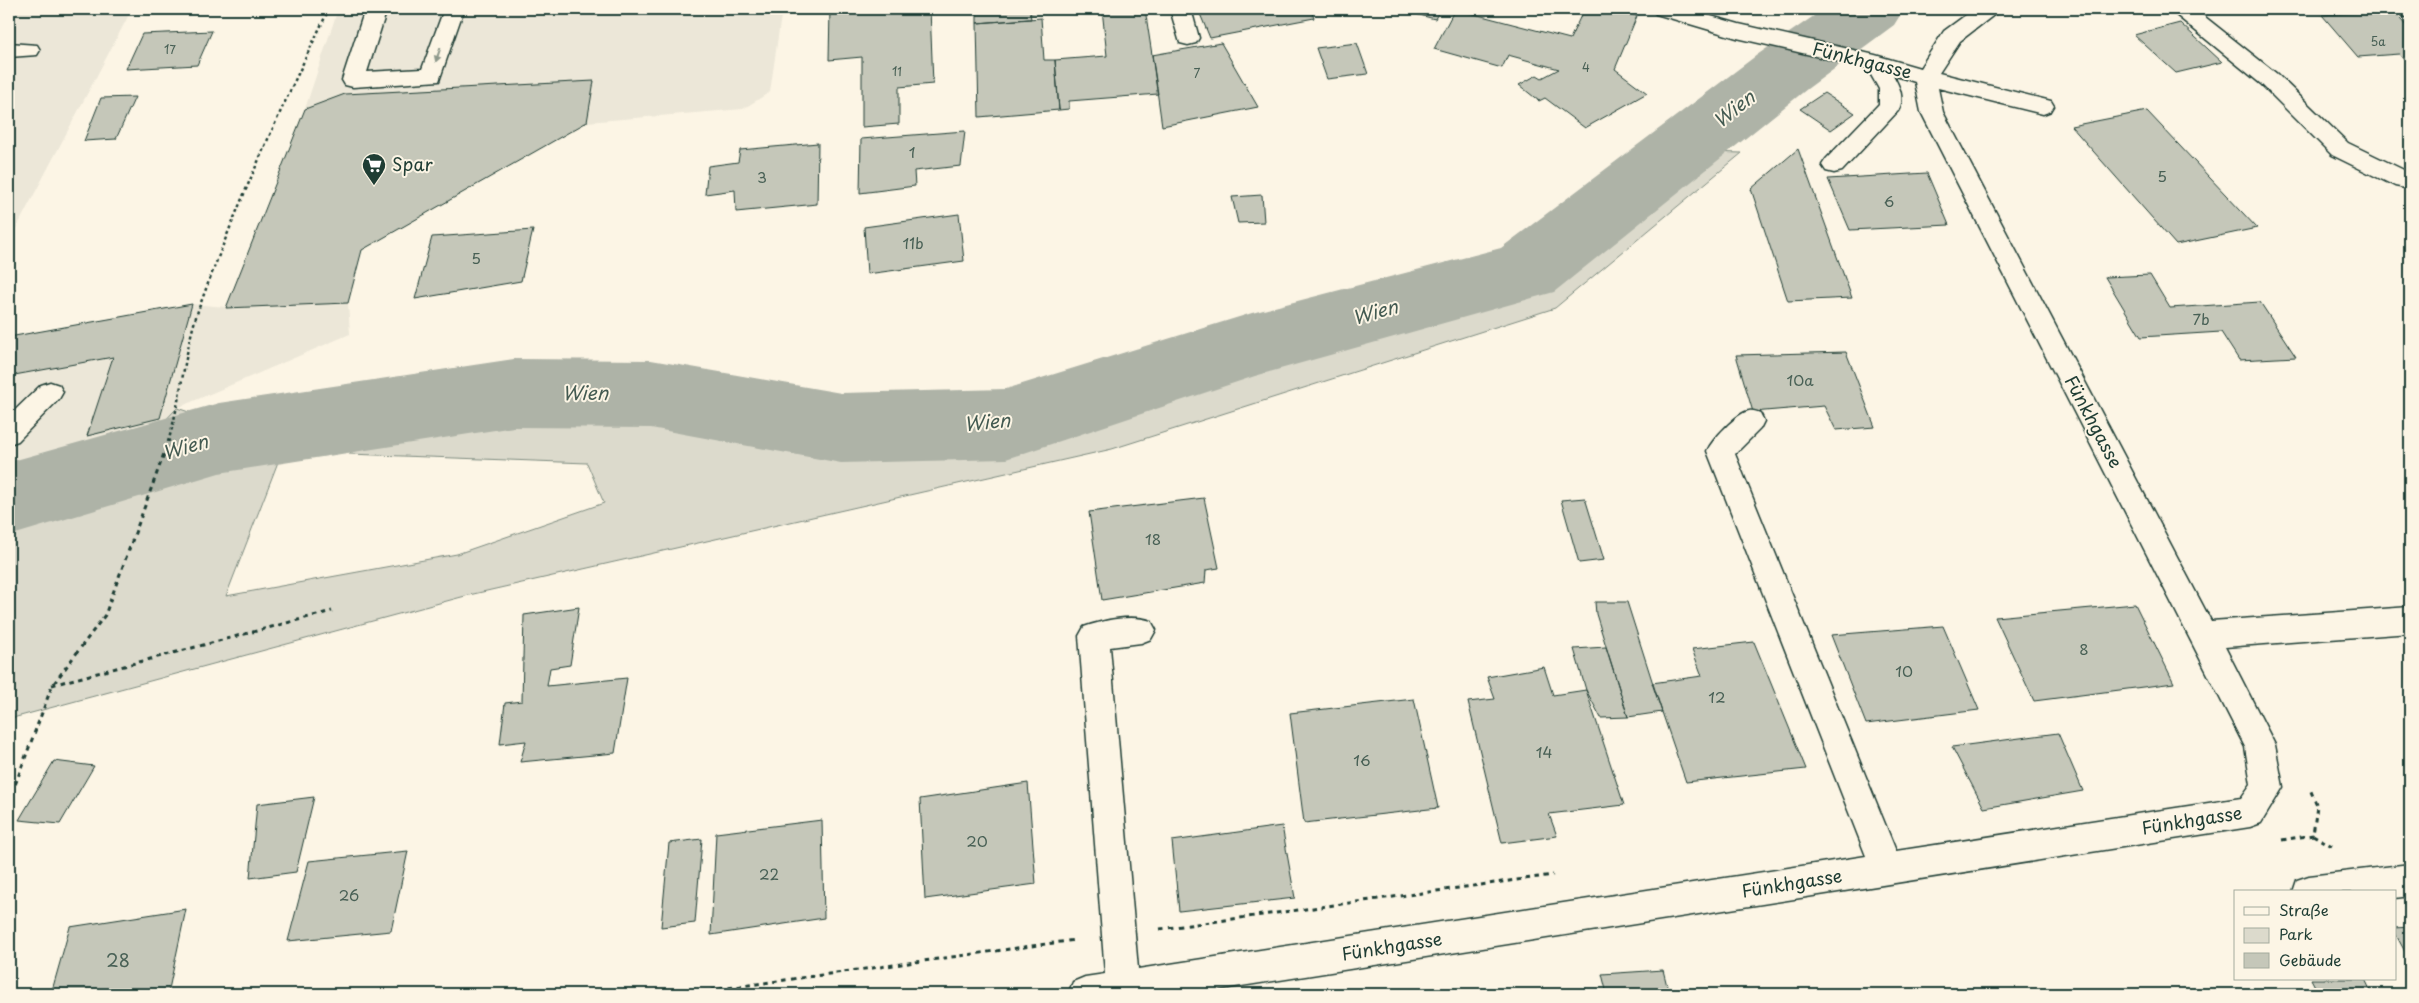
<svg xmlns="http://www.w3.org/2000/svg" width="2419" height="1003" viewBox="0 0 2419 1003" font-family="'Playpen Sans',sans-serif">
<style>
.built{fill:#ece7d8}
.green{fill:#dcdacc;stroke:#7e8c80}
.lines{fill:none;stroke-linecap:round;stroke-linejoin:round}
.river{fill:#aeb3a7;fill-rule:evenodd}
.building{fill:#c5c7b9;stroke:#1f3d34}
.minor-casing{stroke:#1f3d34;stroke-width:3}
.path-far1{stroke:#1f3d34;stroke-width:2.5;stroke-dasharray:3 3;stroke-linecap:butt}
.path{stroke:#1f3d34;stroke-width:3;stroke-dasharray:4.5 4.5;stroke-linecap:butt}
.minor{fill:#fcf5e5;fill-rule:evenodd}
.oneway{fill:#8e998c}
.labels{text-anchor:middle;stroke-width:4;stroke-linejoin:round;paint-order:stroke}
.far-number-label{font-size:12px;fill:#486055}
.number-label{font-size:15px;fill:#486055}
.street-label{font-size:18px;fill:#1f3d34;stroke:#fcf5e5}
.poi-label{font-size:18px;fill:#1f3d34;stroke:#fcf5e5;text-anchor:start}
.near-number-label{font-size:18px;fill:#486055}
.water-label{font-size:19px;font-style:italic;fill:#435a51;stroke:#fcf5e5}
</style>
<rect width="100%" height="100%" fill="#fcf5e5"/>
<filter id="ink" filterUnits="userSpaceOnUse"><feTurbulence type="fractalNoise" baseFrequency=".02" numOctaves="2"/><feDisplacementMap in="SourceGraphic" scale="10" xChannelSelector="R" yChannelSelector="G"/><feConvolveMatrix kernelMatrix="1 2 1 2 8 2 1 2 1" color-interpolation-filters="sRGB"/></filter>
<g filter="url(#ink)">
<path class="built" d="M 9,9 L 132,9 L 9,242 Z
M 338,9 L 782,9 L 770,92 L 743,109 L 587,122 L 362,250 L 348,303 L 350,334 L 177,408 L 157,429 L 9,474 L 9,337 L 192,304 L 226,307 L 305,109 Z"/>
<path class="green" d="M 1706,152 L 1742,153 L 1555,308 L 1112,449 L 469,595 L 9,719 L 9,474 L 157,429 L 177,408 L 285,444 L 226,596 L 457,554 L 604,503 L 587,463 L 349,454 L 368,432 L 533,400 L 819,450 L 1009,431 L 1273,352 L 1519,287 Z"/>
<g class="lines">
<path class="river" d="M 1824,9 L 1904,9 L 1894,25 L 1807,89 L 1554,292 L 1255,376 L 1006,459 L 841,463 L 651,428 L 514,427 L 219,473 L 9,536 L 9,462 L 219,403 L 514,359 L 651,360 L 841,393 L 1006,389 L 1252,313 L 1501,248 L 1757,55 Z"/>
</g>
<path class="building" d="M 830,9 L 930,9 L 933,84 L 899,87 L 899,124 L 862,127 L 862,57 L 829,60 Z
M 977,9 L 1063,9 L 1030,13 L 1031,19 L 977,23 Z
M 1102,9 L 1145,9 L 1158,94 L 1069,101 L 1069,109 L 1059,110 L 1055,60 L 1107,56 Z
M 1198,9 L 1310,9 L 1314,18 L 1210,38 Z
M 1396,9 L 1440,9 L 1435,19 Z
M 1455,9 L 1570,39 L 1584,9 L 1610,9 L 1637,16 L 1615,69 L 1647,93 L 1585,128 L 1545,98 L 1539,101 L 1519,85 L 1537,75 L 1542,78 L 1559,69 L 1508,55 L 1502,68 L 1434,49 Z
M 2392,10 L 2410,30 L 2410,67 L 2399,54 L 2358,57 L 2322,15 Z
M 1041,18 L 1044,60 L 1055,60 L 1059,110 L 979,117 L 977,23 Z
M 2180,23 L 2222,62 L 2176,73 L 2134,35 Z
M 212,31 L 197,65 L 126,69 L 142,34 Z
M 1221,43 L 1258,107 L 1162,126 L 1152,55 Z
M 1357,43 L 1368,74 L 1327,79 L 1316,48 Z
M 594,81 L 587,122 L 362,250 L 348,303 L 226,308 L 305,109 L 345,94 Z
M 1824,93 L 1855,113 L 1831,130 L 1800,109 Z
M 135,97 L 116,139 L 84,141 L 101,98 Z
M 2147,111 L 2257,228 L 2176,245 L 2071,126 Z
M 965,131 L 961,166 L 914,171 L 915,186 L 860,193 L 861,139 Z
M 818,143 L 817,204 L 736,212 L 735,190 L 705,194 L 708,166 L 738,162 L 740,150 Z
M 1798,149 L 1852,298 L 1788,301 L 1751,189 Z
M 1927,173 L 1949,225 L 1850,230 L 1828,179 Z
M 1262,195 L 1264,222 L 1238,223 L 1232,197 Z
M 959,214 L 964,261 L 867,274 L 864,227 Z
M 533,230 L 521,281 L 415,299 L 432,237 Z
M 2150,275 L 2170,308 L 2260,302 L 2296,357 L 2239,360 L 2221,332 L 2141,337 L 2105,277 Z
M 192,304 L 160,418 L 87,436 L 113,357 L 9,376 L 9,337 Z
M 1846,352 L 1875,427 L 1836,430 L 1824,406 L 1753,412 L 1736,355 Z
M 1204,498 L 1219,568 L 1206,570 L 1205,583 L 1102,600 L 1089,512 Z
M 1585,498 L 1604,560 L 1579,563 L 1561,500 Z
M 1595,602 L 1627,602 L 1662,712 L 1628,717 L 1596,614 Z
M 2135,604 L 2174,683 L 2034,701 L 1995,617 Z
M 579,607 L 570,665 L 550,668 L 547,686 L 627,678 L 615,753 L 520,762 L 526,741 L 500,744 L 505,703 L 522,701 L 524,615 Z
M 1943,626 L 1979,710 L 1866,724 L 1831,635 Z
M 1754,642 L 1806,769 L 1686,782 L 1652,683 L 1702,676 L 1692,649 Z
M 1606,647 L 1628,717 L 1601,718 L 1586,690 L 1574,649 Z
M 1544,667 L 1553,695 L 1586,690 L 1624,805 L 1549,814 L 1557,836 L 1502,843 L 1468,702 L 1495,699 L 1487,677 Z
M 1414,699 L 1438,808 L 1304,823 L 1290,713 Z
M 2058,733 L 2083,791 L 1984,808 L 1952,747 Z
M 54,761 L 94,766 L 60,824 L 19,820 Z
M 1028,783 L 1036,884 L 925,899 L 920,799 Z
M 314,797 L 296,872 L 250,878 L 257,804 Z
M 822,820 L 824,918 L 711,935 L 716,833 Z
M 1282,826 L 1295,898 L 1179,911 L 1172,841 Z
M 702,839 L 695,923 L 661,927 L 669,843 Z
M 408,851 L 391,931 L 288,941 L 309,861 Z
M 186,909 L 168,994 L 51,994 L 70,927 Z
M 2410,927 L 2410,961 L 2395,933 L 2395,928 Z
M 1663,970 L 1669,994 L 1607,994 L 1602,974 Z
M 2311,979 L 2365,979 L 2372,994 L 2319,994 Z"/>
<g class="lines">
<g class="minor-casing">
<path id="minor" d="M 365,9 L 387,9 L 367,72 L 422,69 L 444,9 L 464,9 L 439,81 L 353,87 L 345,85 L 342,80 Z
M 1170,9 L 1191,9 L 1199,38 L 1196,43 L 1188,45 L 1180,43 Z
M 1652,9 L 1686,9 L 1739,24 L 1875,55 L 1920,68 L 1944,31 L 1974,9 L 1998,9 L 1995,14 L 1960,41 L 1939,73 L 2051,101 L 2054,106 L 2051,111 L 2043,114 L 1938,88 L 1943,112 L 2211,621 L 2410,607 L 2410,633 L 2225,647 L 2275,745 L 2283,787 L 2261,823 L 2250,827 L 1191,994 L 1068,994 L 1073,982 L 1085,977 L 1105,974 L 1079,636 L 1084,627 C 1103,620 1132,614 1151,621 L 1156,630 L 1151,639 L 1141,643 L 1110,647 L 1138,969 L 1866,856 L 1707,451 C 1712,440 1737,413 1749,411 C 1753,410 1757,412 1760,413 L 1764,421 L 1760,429 L 1735,454 L 1896,851 L 2241,798 L 2251,784 L 2245,747 L 1921,112 L 1915,82 L 1893,75 C 1900,87 1905,99 1898,111 L 1842,171 L 1834,173 L 1826,171 L 1822,165 L 1826,159 L 1879,104 L 1879,89 L 1867,68 L 1737,38 L 1656,14 Z
M 2172,9 L 2195,9 L 2277,74 L 2348,143 L 2410,173 L 2410,189 L 2395,186 L 2332,155 L 2261,84 L 2175,14 Z
M 2397,9 L 2410,9 L 2410,18 L 2403,16 Z
M 9,43 L 37,45 L 40,50 L 37,55 L 9,57 Z
M 50,382 L 59,385 L 63,392 L 59,399 L 18,441 L 9,444 L 9,416 L 41,385 Z
M 2410,864 L 2410,896 L 2395,898 L 2395,892 L 2293,892 L 2297,880 L 2309,876 Z"/>
</g>
<path class="path-far1" d="M 168,442 C 182,397 184,349 200,305 C 237,204 282,106 329,9"/>
<path class="path" d="M 52,685 L 332,611
M 9,801 L 52,686 L 105,615 L 169,440
M 2313,835 L 2332,846
M 2282,840 L 2313,835 L 2317,806 L 2310,789
M 1160,929 L 1553,875
M 684,994 L 1075,940"/>
<use href="#minor" class="minor"/>
</g>
<defs><path id="oneway-solid" d="M-6-.8H1V-3.2L6.5 0L1 3.2V.8H-6Z" transform="scale(1.25)"/></defs>
<use class="oneway" href="#oneway-solid" transform="translate(438 55) rotate(109)"/>
</g>
<defs>
<g id="supermarket-pin" transform="scale(1.25)"><path d="M0 17L-7.5 6A9.5 9.5 0 1 1 7.5 6Z" fill="#1f3d34" stroke="#fcf5e5"/><path d="M-6-5.5h2.5l.6 2H6L4.5 2H-2.5L-4.4-4H-6ZM-1.5 3.2a1.3 1.3 0 1 0 .1 0ZM3 3.2a1.3 1.3 0 1 0 .1 0Z" fill="#fff"/></g>
</defs>
<g fill-rule="evenodd">
<use href="#supermarket-pin" x="374" y="165"/>
</g>
<g class="labels">
<g class="far-number-label">
<text x="2378" y="46">5a</text>
<text x="170" y="54">17</text>
<text x="1586" y="72">4</text>
<text x="897" y="76">11</text>
<text x="1197" y="78">7</text>
</g>
<g class="number-label">
<text x="912" y="158">1</text>
<text x="2162" y="182">5</text>
<text x="762" y="183">3</text>
<text x="1889" y="207">6</text>
<text x="913" y="249">11b</text>
<text x="476" y="264">5</text>
<text x="2201" y="325">7b</text>
<text x="1800" y="386">10a</text>
<text x="1153" y="545">18</text>
<text x="2084" y="655">8</text>
<text x="1904" y="677">10</text>
<text x="1717" y="703">12</text>
<text x="1544" y="758">14</text>
<text x="1362" y="766">16</text>
<text x="977" y="847">20</text>
<text x="769" y="880">22</text>
<text x="349" y="901">26</text>
</g>
<g class="street-label">
<text transform="translate(1862 61) rotate(14)" y="6">Fünkhgasse</text>
<text transform="translate(2093 422) rotate(62)" y="6">Fünkhgasse</text>
<text transform="translate(2192 821) rotate(-9)" y="6">Fünkhgasse</text>
<text transform="translate(1792 884) rotate(-9)" y="6">Fünkhgasse</text>
<text transform="translate(1392 947) rotate(-9)" y="6">Fünkhgasse</text>
</g>
<g class="poi-label">
<text x="392" y="171">Spar</text>
</g>
<g class="near-number-label">
<text x="118" y="967">28</text>
</g>
<g class="water-label">
<text transform="translate(1734 109) rotate(-38)" y="7">Wien</text>
<text transform="translate(1375 312) rotate(-15)" y="7">Wien</text>
<text x="585" y="400">Wien</text>
<text transform="translate(987 422) rotate(-5)" y="7">Wien</text>
<text transform="translate(185 447) rotate(-16)" y="7">Wien</text>
</g>
</g>
<rect width="2419" height="1003" fill="none" stroke="#fcf5e5" stroke-width="30"/>
<rect x="15" y="15" width="2389" height="973" fill="none" stroke="#1f3d34" stroke-width="2" filter="url(#ink)"/>
<rect x="2234" y="890" width="162" height="90" fill="#fcf5e5" stroke="#a4ab9e"/>
<rect x="2244" y="907" width="25" height="8" fill="#fcf5e5" stroke="#a4ab9e"/>
<text x="2279" y="916" font-size="15" fill="#1f3d34">Straße</text>
<rect x="2244" y="928" width="25" height="15" fill="#dcdacc" stroke="#a4ab9e"/>
<text x="2279" y="940" font-size="15" fill="#1f3d34">Park</text>
<rect x="2244" y="953" width="25" height="15" fill="#c5c7b9" stroke="#a4ab9e"/>
<text x="2279" y="966" font-size="15" fill="#1f3d34">Gebäude</text>
</svg>
